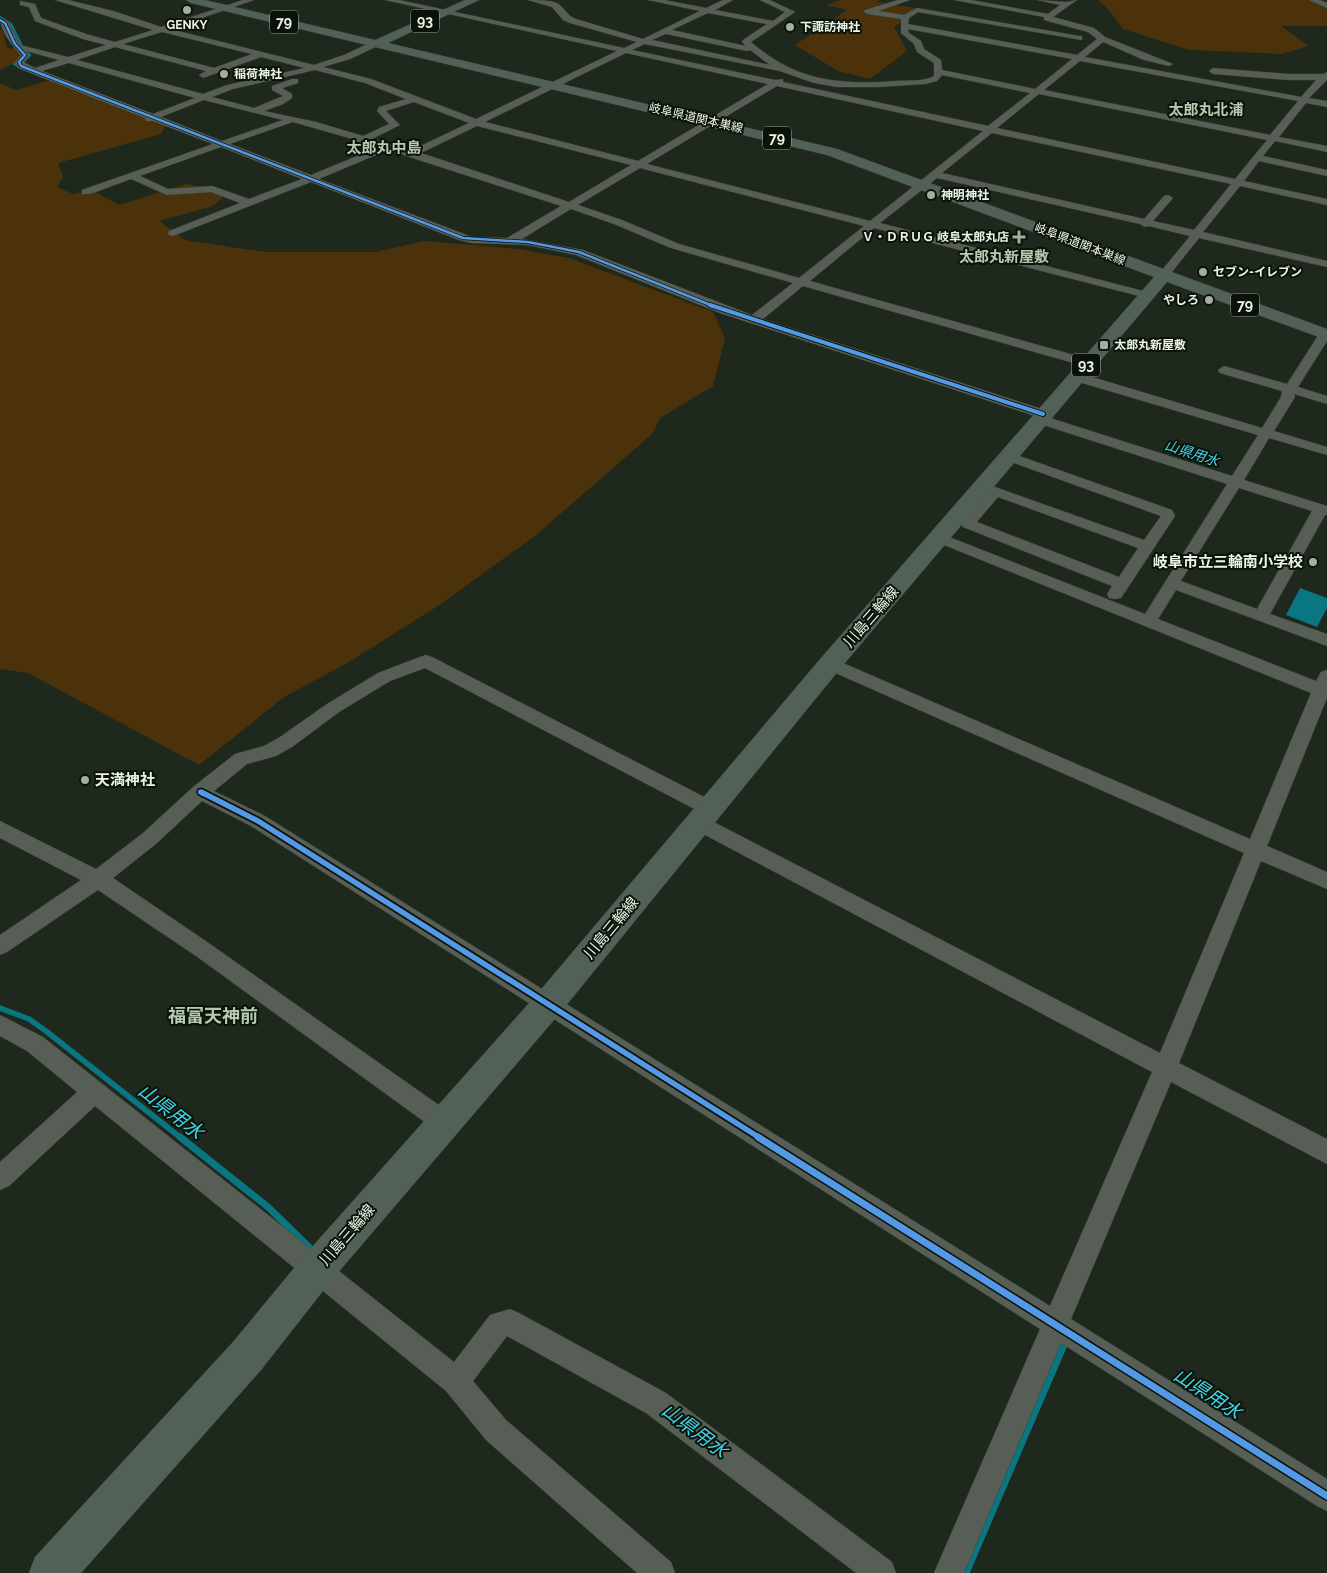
<svg xmlns="http://www.w3.org/2000/svg" width="1327" height="1573" viewBox="0 0 1327 1573" font-family="Raleway,'Noto Sans JP',sans-serif">
<style>
.green{fill:#4b320b}
.water{fill:#0a7682}
.lines{fill:none;stroke-linecap:round;stroke-linejoin:round}
.stream-far2{stroke:#0a7682;stroke-width:2.5}
.stream-far1{stroke:#0a7682;stroke-width:5.5}
.stream{stroke:#0a7682;stroke-width:7}
.minor-casing{stroke:#3a4138;stroke-width:1}
.primary-casing{stroke:#3a4138;stroke-width:1}
.minor{fill:#575e55;fill-rule:evenodd}
.primary{fill:#526158;fill-rule:evenodd}
.cycleway-far4-casing{stroke:#0b1209;stroke-width:4}
.cycleway-far3-casing{stroke:#0b1209;stroke-width:6}
.cycleway-far2-casing{stroke:#0b1209;stroke-width:7}
.cycleway-far1-casing{stroke:#0b1209;stroke-width:9}
.cycleway-casing{stroke:#0b1209;stroke-width:10}
.cycleway-far4{stroke:#5399e6;stroke-width:2.5}
.cycleway-far3{stroke:#5399e6;stroke-width:4}
.cycleway-far2{stroke:#5399e6;stroke-width:4.5}
.cycleway-far1{stroke:#5399e6;stroke-width:5.5}
.cycleway{stroke:#5399e6;stroke-width:7}
.poi-dot{fill:#a3ada0;stroke:#0b1209;stroke-width:2}
.labels{text-anchor:middle;stroke-width:4;stroke-linejoin:round;paint-order:stroke}
.far-poi-label{font-size:12px;font-weight:bold;fill:#eaf5e7;stroke:#0b1209;text-anchor:start}
.far-street-label{font-size:12px;fill:#eaf5e7;stroke:#0b1209}
.shield{fill:#0b1209;stroke:#a7b1a4;stroke-width:1}
.shield-label{font-size:14px;font-weight:bold;fill:#eaf5e7}
.far-water-label{font-size:14px;font-style:italic;fill:#43d4e8;stroke:#0b1209}
.far-quarter-label{font-size:15px;font-weight:bold;fill:#b6cab0;stroke:#0b1209}
.poi-label{font-size:15px;font-weight:bold;fill:#eaf5e7;stroke:#0b1209;text-anchor:end}
.street-label{font-size:15px;fill:#eaf5e7;stroke:#0b1209}
.quarter-label{font-size:18px;font-weight:bold;fill:#b6cab0;stroke:#0b1209}
.near-water-label{font-size:19px;font-style:italic;fill:#43d4e8;stroke:#0b1209}
</style>
<rect width="100%" height="100%" fill="#1f281c"/>
<path class="green" d="M 841,0 L 880,0 L 877,2 L 921,9 L 894,27 L 907,51 L 870,79 L 838,71 L 795,45 L 847,10 L 826,5 Z
M 1098,0 L 1324,0 L 1327,4 L 1327,26 L 1281,26 L 1309,46 L 1281,54 L 1189,50 L 1123,29 L 1109,10 Z
M 0,29 L 3,32 L 7,48 L 26,49 L 26,57 L 0,70 Z
M 51,80 L 165,126 L 161,134 L 58,163 L 63,177 L 57,187 L 73,194 L 92,190 L 119,205 L 187,184 L 217,190 L 223,197 L 213,206 L 159,221 L 185,240 L 265,252 L 375,252 L 425,241 L 518,249 L 569,258 L 713,312 L 725,338 L 713,386 L 660,418 L 652,434 L 535,536 L 438,606 L 349,662 L 284,697 L 199,765 L 28,673 L 0,669 L 0,83 L 16,90 Z"/>
<path class="water" d="M 1300,588 L 1327,598 L 1327,608 L 1317,627 L 1286,615 Z"/>
<g class="lines">
<path class="stream-far2" d="M 0,17 L 11,24 L 22,46
M 24,49 L 30,55 L 24,61 L 24,64
M 14,64 L 23,69"/>
<path class="stream-far1" d="M 0,1008 L 29,1019 L 46,1031 L 181,1138"/>
<path class="stream" d="M 180,1137 L 268,1207 L 313,1251
M 966,1573 L 1066,1340"/>
<g class="minor-casing">
<path id="minor" d="M 55,0 L 68,0 L 113,11 L 161,27 L 243,0 L 254,0 L 170,29 L 314,65 L 344,55 L 374,41 L 380,41 L 380,45 L 350,59 L 323,67 L 371,79 L 476,119 L 617,51 L 385,0 L 399,0 L 624,48 L 637,42 L 570,23 L 563,20 L 552,7 L 528,0 C 537,0 549,0 557,3 C 565,8 567,16 576,19 L 643,39 L 700,11 L 648,0 L 664,0 L 706,8 L 723,0 L 733,0 L 715,10 L 773,21 L 785,12 L 760,0 L 770,0 L 795,12 L 751,42 C 796,81 838,85 896,81 C 908,80 923,82 934,76 L 934,63 L 917,52 L 914,44 L 901,33 L 901,19 L 868,14 L 864,12 L 865,10 L 898,0 L 910,0 L 878,11 L 904,15 L 917,8 L 1079,36 L 1082,36 L 1082,40 L 918,12 L 909,18 L 908,24 L 1077,55 L 1097,39 L 1088,32 L 1044,20 L 1044,17 L 954,0 L 971,0 L 1048,14 L 1060,5 L 1037,0 L 1066,2 L 1077,0 L 1053,17 L 1094,28 L 1105,37 L 1173,64 L 1169,66 L 1144,60 L 1103,42 L 1085,57 L 1301,97 L 1316,80 L 1289,80 L 1213,74 L 1209,71 L 1213,68 L 1289,74 L 1323,74 L 1327,72 L 1327,80 L 1309,98 L 1327,101 L 1327,107 L 1306,103 L 1279,137 L 1327,146 L 1327,152 L 1275,141 L 1263,156 L 1327,170 L 1327,176 L 1259,161 L 1244,181 L 1327,199 L 1327,205 L 1240,186 L 1203,232 L 1327,261 L 1327,267 L 1199,238 L 1168,277 L 1164,278 L 1158,275 L 1190,236 L 1149,226 L 1145,227 L 1140,224 L 937,178 L 880,223 L 1151,293 L 1153,295 L 1147,298 L 874,228 L 810,281 L 1092,360 L 1094,363 L 1092,366 L 1084,366 L 803,286 L 763,319 L 1048,411 L 1050,414 L 1047,417 L 1232,476 L 1258,435 L 1072,380 L 1071,377 L 1077,373 L 1082,374 L 1262,428 L 1281,397 L 1282,391 L 1220,373 L 1218,370 L 1224,366 L 1287,384 L 1321,331 L 1327,331 L 1327,341 L 1298,387 L 1327,396 L 1327,404 L 1294,394 L 1295,397 L 1274,431 L 1327,447 L 1327,455 L 1269,438 L 1244,480 L 1327,506 L 1327,515 L 1325,515 L 1270,614 L 1327,634 L 1327,646 L 1176,590 L 1158,619 L 1316,681 L 1321,672 L 1327,670 L 1327,698 L 1267,846 L 1327,872 L 1327,889 L 1261,861 L 1179,1063 L 1327,1139 L 1327,1164 L 1171,1082 L 1071,1319 L 1327,1479 L 1327,1511 L 1317,1506 L 1061,1343 L 964,1573 L 934,1573 L 1040,1329 L 251,826 L 202,801 L 157,843 L 113,878 L 210,944 L 453,1115 L 457,1123 L 453,1131 L 445,1134 L 437,1131 L 196,956 L 98,890 L 7,952 L 0,955 L 0,935 L 81,880 L 0,838 L 0,821 L 96,869 L 143,833 L 193,787 L 235,754 L 264,746 L 280,737 L 327,704 L 378,673 L 420,657 L 426,655 L 432,657 L 718,804 L 721,809 L 718,814 L 711,816 L 704,814 L 425,668 L 390,681 L 339,712 L 292,747 L 276,756 L 247,764 L 214,791 L 265,816 L 1050,1306 L 1152,1072 L 692,828 L 689,823 L 692,818 L 699,816 L 706,818 L 1160,1053 L 1244,853 L 824,668 L 822,664 L 824,660 L 830,658 L 836,660 L 1250,839 L 1311,693 L 934,541 L 931,538 L 934,535 L 944,535 L 1145,614 L 1227,484 L 1034,422 L 1032,419 L 1035,416 L 720,313 L 576,255 L 528,245 L 472,243 L 459,240 L 311,182 L 173,236 L 169,235 L 168,233 L 169,231 L 240,203 L 211,192 L 167,195 L 131,179 L 90,194 L 82,194 L 82,190 L 213,144 L 153,121 L 146,121 L 145,118 L 18,68 L 15,62 L 21,55 C 12,46 0,30 0,18 L 8,21 L 20,45 L 68,57 L 106,45 L 83,39 L 35,21 L 29,7 L 20,5 L 20,1 L 35,4 L 41,18 L 89,35 L 115,42 L 153,30 ZM 708,13 L 767,24 L 743,40 L 742,42 L 746,46 L 672,30 ZM 908,29 L 1072,59 L 1035,89 L 942,70 L 941,60 L 924,49 L 921,41 L 909,33 ZM 162,32 L 252,54 L 214,68 L 123,44 ZM 666,34 L 747,51 L 750,50 L 770,65 L 652,40 ZM 645,44 L 780,71 L 814,83 L 837,87 L 879,87 L 925,84 L 937,81 L 942,75 L 1030,93 L 988,126 L 783,82 L 783,79 L 775,80 L 632,50 ZM 115,47 L 206,71 L 199,75 L 203,78 L 261,57 L 305,68 L 227,85 L 203,94 L 77,60 ZM 26,51 L 59,60 L 35,68 L 23,62 L 29,55 ZM 626,53 L 768,84 L 638,161 L 485,122 ZM 1080,61 L 1298,101 L 1270,135 L 1044,90 ZM 69,63 L 195,98 L 153,114 L 42,71 ZM 315,70 L 365,83 L 406,99 L 379,107 L 377,111 L 389,124 L 363,136 L 316,122 L 264,111 L 283,104 L 292,98 L 292,94 L 282,88 L 298,83 L 298,79 L 292,79 L 272,86 L 272,90 L 283,96 L 254,108 L 212,97 L 233,89 ZM 777,86 L 983,131 L 870,221 L 647,164 ZM 1039,94 L 1267,140 L 1235,179 L 997,128 ZM 204,100 L 283,120 L 222,141 L 161,117 ZM 414,102 L 469,123 L 412,150 L 372,139 L 400,125 L 386,111 ZM 293,122 L 356,140 L 358,142 L 379,147 L 311,175 L 230,144 ZM 477,126 L 631,165 L 569,202 L 421,153 ZM 992,133 L 1231,184 L 1194,230 L 1153,221 L 1173,198 L 1168,195 L 1164,196 L 1144,219 L 942,173 ZM 221,147 L 302,179 L 249,199 L 212,186 L 168,189 L 140,176 ZM 388,150 L 561,206 L 507,238 L 472,237 L 319,179 ZM 640,168 L 864,226 L 799,278 L 679,244 L 622,220 L 578,205 ZM 571,209 L 614,224 L 671,248 L 793,283 L 752,315 L 583,250 L 522,239 ZM 1239,488 L 1312,511 L 1257,609 L 1181,581 Z
M 1309,0 L 1319,0 L 1327,3 L 1327,8 Z
M 1008,452 L 1172,510 L 1175,516 L 1121,598 L 1115,599 L 1109,598 L 1107,594 L 1112,586 L 963,527 L 961,524 L 963,521 L 990,488 L 995,487 L 1144,540 L 1161,516 L 1003,459 L 1001,456 ZM 998,497 L 1138,548 L 1119,577 L 977,522 Z
M 0,1015 L 43,1037 L 454,1362 L 490,1315 L 510,1309 L 519,1313 L 666,1393 L 892,1562 L 896,1573 L 856,1573 L 646,1413 L 507,1336 L 473,1381 L 506,1420 L 671,1562 L 675,1573 L 637,1573 L 486,1440 L 446,1391 L 95,1106 L 9,1186 L 0,1190 L 0,1162 L 77,1092 L 27,1051 L 0,1036 Z"/>
</g>
<g class="primary-casing">
<path id="primary" d="M 186,0 L 205,0 L 375,40 L 465,0 L 479,0 L 388,43 L 837,149 L 1327,329 L 1327,340 L 1167,282 L 839,670 L 560,1013 L 330,1282 L 261,1370 L 81,1573 L 29,1573 L 35,1557 L 233,1342 L 304,1256 L 538,993 L 821,658 L 1154,277 L 827,155 L 191,3 Z"/>
</g>
<use href="#minor" class="minor"/>
<use href="#primary" class="primary"/>
<g class="cycleway-far4-casing">
<path id="cycleway-far4" d="M 0,20 L 5,23 L 15,44 L 25,55 L 19,62 L 21,66 L 463,238 L 528,242 L 579,252 L 713,306"/>
</g>
<g class="cycleway-far3-casing">
<path id="cycleway-far3" d="M 710,305 L 1043,414"/>
</g>
<g class="cycleway-far2-casing">
<path id="cycleway-far2" d="M 200,792 L 203,794"/>
</g>
<g class="cycleway-far1-casing">
<path id="cycleway-far1" d="M 201,792 L 258,821 L 760,1138"/>
</g>
<g class="cycleway-casing">
<path id="cycleway" d="M 758,1137 L 1327,1496"/>
</g>
<use href="#cycleway-far4" class="cycleway-far4"/>
<use href="#cycleway-far3" class="cycleway-far3"/>
<use href="#cycleway-far2" class="cycleway-far2"/>
<use href="#cycleway-far1" class="cycleway-far1"/>
<use href="#cycleway" class="cycleway"/>
</g>
<g class="poi-dot">
<circle cx="187" cy="10" r="5"/>
<circle cx="790" cy="27" r="5"/>
<circle cx="224" cy="74" r="5"/>
<circle cx="931" cy="195" r="5"/>
<path d="M1016.5 229.5h5v5h5v5h-5v5h-5v-5h-5v-5h5z"/>
<circle cx="1203" cy="272" r="5"/>
<circle cx="1209" cy="300" r="5"/>
<rect x="1099" y="340" width="10" height="10" rx="2.5"/>
<circle cx="1313" cy="562" r="5"/>
<circle cx="85" cy="780" r="5"/>
</g>
<g class="labels">
<g class="far-poi-label">
<text x="187" y="29" text-anchor="middle">GENKY</text>
<text x="800" y="31">下諏訪神社</text>
<text x="234" y="78">稲荷神社</text>
<text x="941" y="199">神明神社</text>
<text x="1009" y="241" text-anchor="end">Ｖ・ＤＲＵＧ 岐阜太郎丸店</text>
<text x="1213" y="276">セブン-イレブン</text>
<text x="1199" y="304" text-anchor="end">やしろ</text>
<text x="1114" y="349">太郎丸新屋敷</text>
</g>
<g class="far-street-label">
<text transform="translate(696 118) rotate(13)" y="4">岐阜県道関本巣線</text>
<text transform="translate(1080 244) rotate(21)" y="4">岐阜県道関本巣線</text>
</g>
<g class="shield">
<rect x="411" y="9.5" width="28" height="23" rx="4"/>
<rect x="270" y="10.5" width="28" height="23" rx="4"/>
<rect x="763" y="126.5" width="28" height="23" rx="4"/>
<rect x="1231" y="293.5" width="28" height="23" rx="4"/>
<rect x="1072" y="353.5" width="28" height="23" rx="4"/>
</g>
<g class="shield-label">
<text x="425" y="26">93</text>
<text x="284" y="27">79</text>
<text x="777" y="143">79</text>
<text x="1245" y="310">79</text>
<text x="1086" y="370">93</text>
</g>
<g class="far-water-label">
<text transform="translate(1192 453) rotate(18)" y="5">山県用水</text>
</g>
<g class="far-quarter-label">
<text x="1206" y="115">太郎丸北浦</text>
<text x="384" y="153">太郎丸中島</text>
<text x="1004" y="262">太郎丸新屋敷</text>
</g>
<g class="poi-label">
<text x="1303" y="567">岐阜市立三輪南小学校</text>
<text x="95" y="785" text-anchor="start">天満神社</text>
</g>
<g class="street-label">
<text transform="translate(871 617) rotate(-49)" y="5">川島三輪線</text>
<text transform="translate(611 928) rotate(-50)" y="5">川島三輪線</text>
<text transform="translate(347 1235) rotate(-49)" y="5">川島三輪線</text>
</g>
<g class="quarter-label">
<text x="213" y="1022">福富天神前</text>
</g>
<g class="near-water-label">
<text transform="translate(171 1111) rotate(38)" y="7">山県用水</text>
<text transform="translate(1208 1393) rotate(33)" y="7">山県用水</text>
<text transform="translate(695 1430) rotate(37)" y="7">山県用水</text>
</g>
</g>
</svg>
